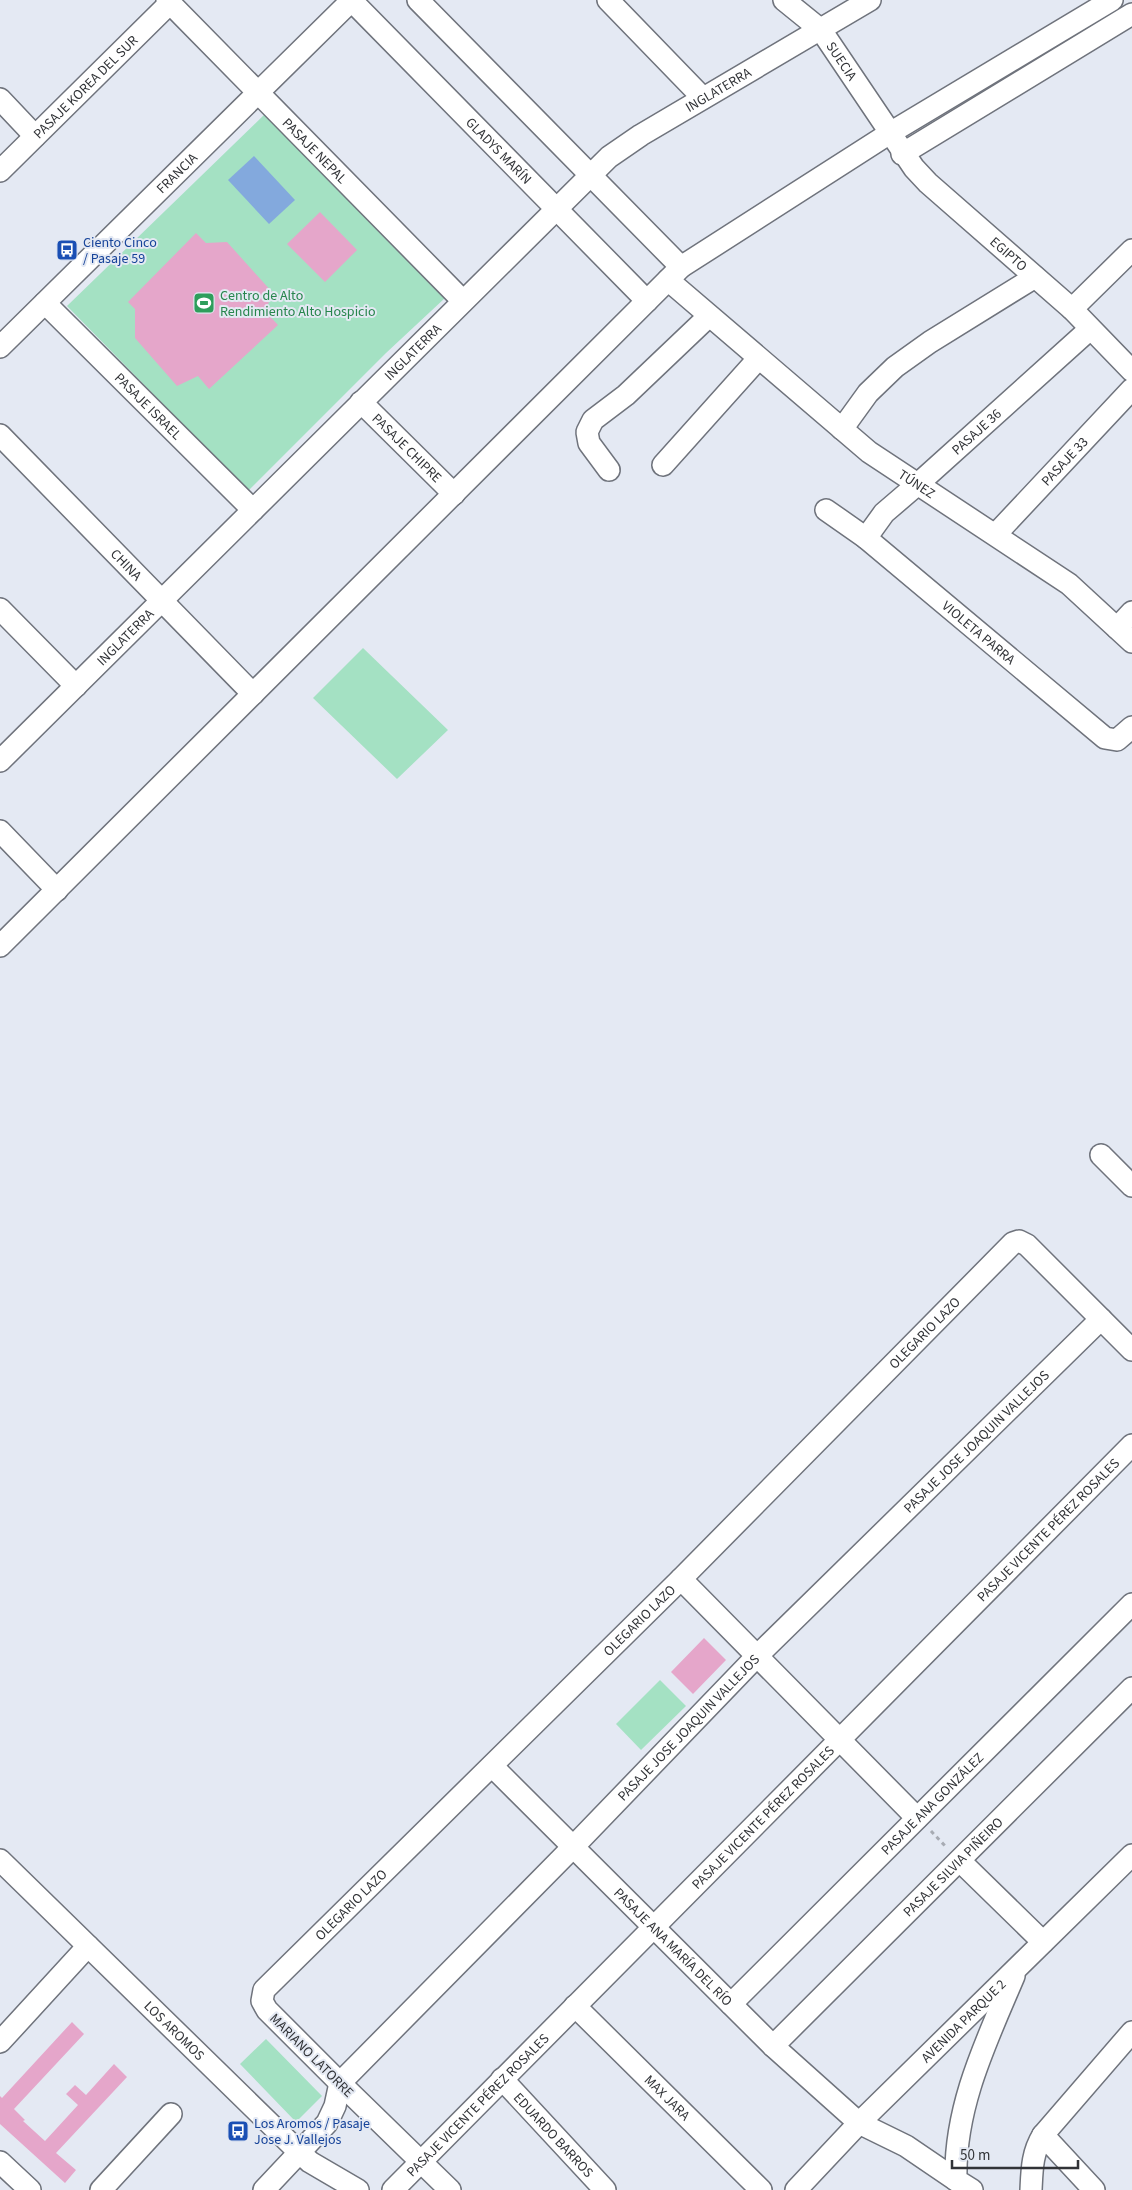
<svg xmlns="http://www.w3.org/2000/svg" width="1132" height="2190" viewBox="0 0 1132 2190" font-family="'Source Sans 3',sans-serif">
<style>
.green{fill:#a4e1c3}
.water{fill:#83a9dd}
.building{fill:#e5a6ca}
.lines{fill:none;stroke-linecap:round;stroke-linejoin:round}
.minor-casing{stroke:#6f737c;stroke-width:24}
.path{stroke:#a7abb3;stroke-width:3;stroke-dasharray:4 4;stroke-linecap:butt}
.minor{stroke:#fff;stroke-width:21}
.labels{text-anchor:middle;stroke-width:4;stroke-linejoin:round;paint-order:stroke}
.street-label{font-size:14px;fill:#313337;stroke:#e4e9f3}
.transit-label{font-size:14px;fill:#164399;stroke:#e4e9f3;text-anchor:start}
.leisure-label{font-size:14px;fill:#27864d;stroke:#e4e9f3;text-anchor:start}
</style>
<rect width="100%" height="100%" fill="#e4e9f3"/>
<path class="green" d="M 266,113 L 397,245 L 445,298 L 386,353 L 248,491 L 67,306 Z
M 363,648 L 448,730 L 397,779 L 313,698 Z
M 660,1680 L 686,1706 L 641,1750 L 616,1724 Z
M 266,2039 L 322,2096 L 296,2122 L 240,2064 Z"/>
<path class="water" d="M 254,156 L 295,200 L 269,224 L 228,180 Z"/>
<path class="building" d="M 320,212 L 357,250 L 325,282 L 287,244 Z
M 196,233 L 206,243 L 227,242 L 273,293 L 265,311 L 278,325 L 209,389 L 198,376 L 177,386 L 135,338 L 135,309 L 128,302 Z
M 704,1638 L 726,1660 L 693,1694 L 671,1672 Z
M 72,2022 L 84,2034 L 14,2109 L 25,2120 L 23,2121 L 45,2141 L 78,2105 L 66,2094 L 75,2085 L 86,2095 L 114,2064 L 127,2077 L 56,2153 L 76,2170 L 65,2183 L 0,2124 L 0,2096 L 2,2098 Z"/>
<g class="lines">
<g class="minor-casing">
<g id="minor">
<path id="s1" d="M 167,0 L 463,301"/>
<path id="s2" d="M 351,0 L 647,301"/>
<path d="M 418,0 L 681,267"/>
<path d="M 608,0 L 703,98"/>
<path id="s3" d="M 784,0 L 821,30 L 914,168 L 928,183 L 1072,309 L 1132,371"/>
<path d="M 0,99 L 35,136"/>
<path d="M 902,154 L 1132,14"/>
<path id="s4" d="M 0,171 L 170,3"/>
<path id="s5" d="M 668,280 L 869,452 L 1069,584 L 1132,642"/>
<path id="s6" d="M 45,303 L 253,510"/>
<path d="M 1072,309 L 1132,250"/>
<path id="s7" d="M 0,347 L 352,0"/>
<path id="s8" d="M 361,402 L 454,494"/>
<path d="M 842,429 L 868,393 L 895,367 L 930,342 L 1035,277"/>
<path id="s9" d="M 0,435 L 253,694"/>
<path d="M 663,465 L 758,359"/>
<path d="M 609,470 L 589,443 L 587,432 L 593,420 L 626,395 L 709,316"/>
<path id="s10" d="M 826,510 L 866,538 L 1105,738 L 1117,740 L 1132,727"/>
<path id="s11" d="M 996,534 L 1132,389"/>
<path id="s12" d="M 866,538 L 884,513 L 919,483 L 1090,329"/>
<path d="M 0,609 L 76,686"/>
<path d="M 1117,628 L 1132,612"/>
<path id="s13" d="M 0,761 L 609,157 L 641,135 L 870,0"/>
<path d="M 0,831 L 57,890"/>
<path d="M 0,946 L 681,267 L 890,133 L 1112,0"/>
<path d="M 1101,1155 L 1132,1186"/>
<path d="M 681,1579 L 917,1818"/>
<path id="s14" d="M 492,1766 L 773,2046 L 859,2123 L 906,2146 L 956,2180"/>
<path id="s15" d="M 0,1860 L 299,2152 L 310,2162 L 358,2190"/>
<path d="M 960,1861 L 1043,1942"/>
<path id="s16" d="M 731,2004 L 1132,1604"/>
<path id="s17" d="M 575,2006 L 761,2190"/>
<path d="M 0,2042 L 88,1946"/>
<path id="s18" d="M 773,2046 L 1132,1688"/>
<path id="s19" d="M 502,2079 L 605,2190"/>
<path d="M 1043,2135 L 1094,2190"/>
<path d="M 0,2162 L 30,2190"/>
<path d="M 101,2190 L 171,2114"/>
<path id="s20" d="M 264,2190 L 327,2123 L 335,2106 L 340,2083 L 573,1847 L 757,1656 L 1101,1319"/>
<path id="s21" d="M 393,2190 L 1132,1445"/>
<path id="s22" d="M 450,2190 L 340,2083 L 267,2010 L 262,2001 L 264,1990 L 681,1579 L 1013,1243 L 1019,1241 L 1027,1245 L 1132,1350"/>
<path id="s23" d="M 796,2190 L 859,2123 L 1132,1855"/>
<path d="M 972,2190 L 956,2180 C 954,2107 986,2042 1014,1976"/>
<path d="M 1031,2190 C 1032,2169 1032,2153 1043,2135 L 1132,2032"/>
</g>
</g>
<path class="path" d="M 931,1831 L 947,1848"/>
<use href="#minor" class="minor"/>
</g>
<defs>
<g id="bus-square" transform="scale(1.125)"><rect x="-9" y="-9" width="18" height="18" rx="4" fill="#1a4fb4" stroke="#e4e9f3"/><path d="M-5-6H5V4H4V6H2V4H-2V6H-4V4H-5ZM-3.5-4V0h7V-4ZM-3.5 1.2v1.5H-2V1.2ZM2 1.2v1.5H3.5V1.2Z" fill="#fff"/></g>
<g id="stadium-square" transform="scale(1.125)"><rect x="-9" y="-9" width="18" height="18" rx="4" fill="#2e9e5b" stroke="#e4e9f3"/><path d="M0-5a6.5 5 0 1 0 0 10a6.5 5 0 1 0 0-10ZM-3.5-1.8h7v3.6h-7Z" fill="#fff"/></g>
</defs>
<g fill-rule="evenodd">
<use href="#bus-square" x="67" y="250"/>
<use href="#stadium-square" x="204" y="303"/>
<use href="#bus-square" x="238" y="2131"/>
</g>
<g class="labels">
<g class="street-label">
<text dy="5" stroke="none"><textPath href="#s3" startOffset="85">SUECIA</textPath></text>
<text dy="5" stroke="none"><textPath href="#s4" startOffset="120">PASAJE KOREA DEL SUR</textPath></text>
<text dy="5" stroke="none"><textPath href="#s13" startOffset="986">INGLATERRA</textPath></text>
<text dy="5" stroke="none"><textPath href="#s1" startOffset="211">PASAJE NEPAL</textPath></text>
<text dy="5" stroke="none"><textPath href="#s2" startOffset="211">GLADYS MARÍN</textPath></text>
<text dy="5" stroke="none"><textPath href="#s7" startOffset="248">FRANCIA</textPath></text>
<text dy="5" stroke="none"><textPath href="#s3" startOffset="342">EGIPTO</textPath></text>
<text dy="5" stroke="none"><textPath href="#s13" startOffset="581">INGLATERRA</textPath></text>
<text dy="5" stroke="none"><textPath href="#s6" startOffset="146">PASAJE ISRAEL</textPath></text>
<text dy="5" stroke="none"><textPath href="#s12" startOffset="154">PASAJE 36</textPath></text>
<text dy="5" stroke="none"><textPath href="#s8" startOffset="65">PASAJE CHIPRE</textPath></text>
<text dy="5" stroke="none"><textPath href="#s11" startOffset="100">PASAJE 33</textPath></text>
<text dy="5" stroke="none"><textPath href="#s5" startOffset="322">TÚNEZ</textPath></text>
<text dy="5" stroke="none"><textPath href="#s9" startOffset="181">CHINA</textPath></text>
<text dy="5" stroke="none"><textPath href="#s10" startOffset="196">VIOLETA PARRA</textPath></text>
<text dy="5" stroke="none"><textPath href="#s13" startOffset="176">INGLATERRA</textPath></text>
<text dy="5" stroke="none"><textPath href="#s22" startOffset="1210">OLEGARIO LAZO</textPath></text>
<text dy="5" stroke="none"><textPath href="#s20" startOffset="1038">PASAJE JOSE JOAQUIN VALLEJOS</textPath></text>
<text dy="5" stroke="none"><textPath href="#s21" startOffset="930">PASAJE VICENTE PÉREZ ROSALES</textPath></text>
<text dy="5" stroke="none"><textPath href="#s22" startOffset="805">OLEGARIO LAZO</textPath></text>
<text dy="5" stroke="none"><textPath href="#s20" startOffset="632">PASAJE JOSE JOAQUIN VALLEJOS</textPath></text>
<text dy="5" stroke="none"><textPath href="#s16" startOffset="284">PASAJE ANA GONZÁLEZ</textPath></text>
<text dy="5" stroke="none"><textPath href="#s21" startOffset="525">PASAJE VICENTE PÉREZ ROSALES</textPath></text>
<text dy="5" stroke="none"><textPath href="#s18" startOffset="254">PASAJE SILVIA PIÑEIRO</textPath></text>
<text dy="5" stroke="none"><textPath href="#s22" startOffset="400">OLEGARIO LAZO</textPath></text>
<text dy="5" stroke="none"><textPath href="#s14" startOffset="256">PASAJE ANA MARÍA DEL RÍO</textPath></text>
<text dy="5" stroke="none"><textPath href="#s23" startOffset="238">AVENIDA PARQUE 2</textPath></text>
<text dy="5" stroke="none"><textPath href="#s15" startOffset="244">LOS AROMOS</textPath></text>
<text transform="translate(312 2055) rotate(45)" y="5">MARIANO LATORRE</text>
<text dy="5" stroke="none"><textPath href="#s17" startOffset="130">MAX JARA</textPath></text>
<text dy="5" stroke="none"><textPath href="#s21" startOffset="120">PASAJE VICENTE PÉREZ ROSALES</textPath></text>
<text dy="5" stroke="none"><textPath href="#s19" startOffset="76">EDUARDO BARROS</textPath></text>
</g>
<g class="transit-label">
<text x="83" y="247">Ciento Cinco<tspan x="83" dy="16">/ Pasaje 59</tspan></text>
<text x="254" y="2128">Los Aromos / Pasaje<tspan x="254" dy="16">Jose J. Vallejos</tspan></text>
</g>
<g class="leisure-label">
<text x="220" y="300">Centro de Alto<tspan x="220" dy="16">Rendimiento Alto Hospicio</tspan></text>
</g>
</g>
<path d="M952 2160v8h126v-8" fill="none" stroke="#313337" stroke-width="2.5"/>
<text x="960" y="2160" font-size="15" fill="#313337" stroke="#e4e9f3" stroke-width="4" paint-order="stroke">50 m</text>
</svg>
